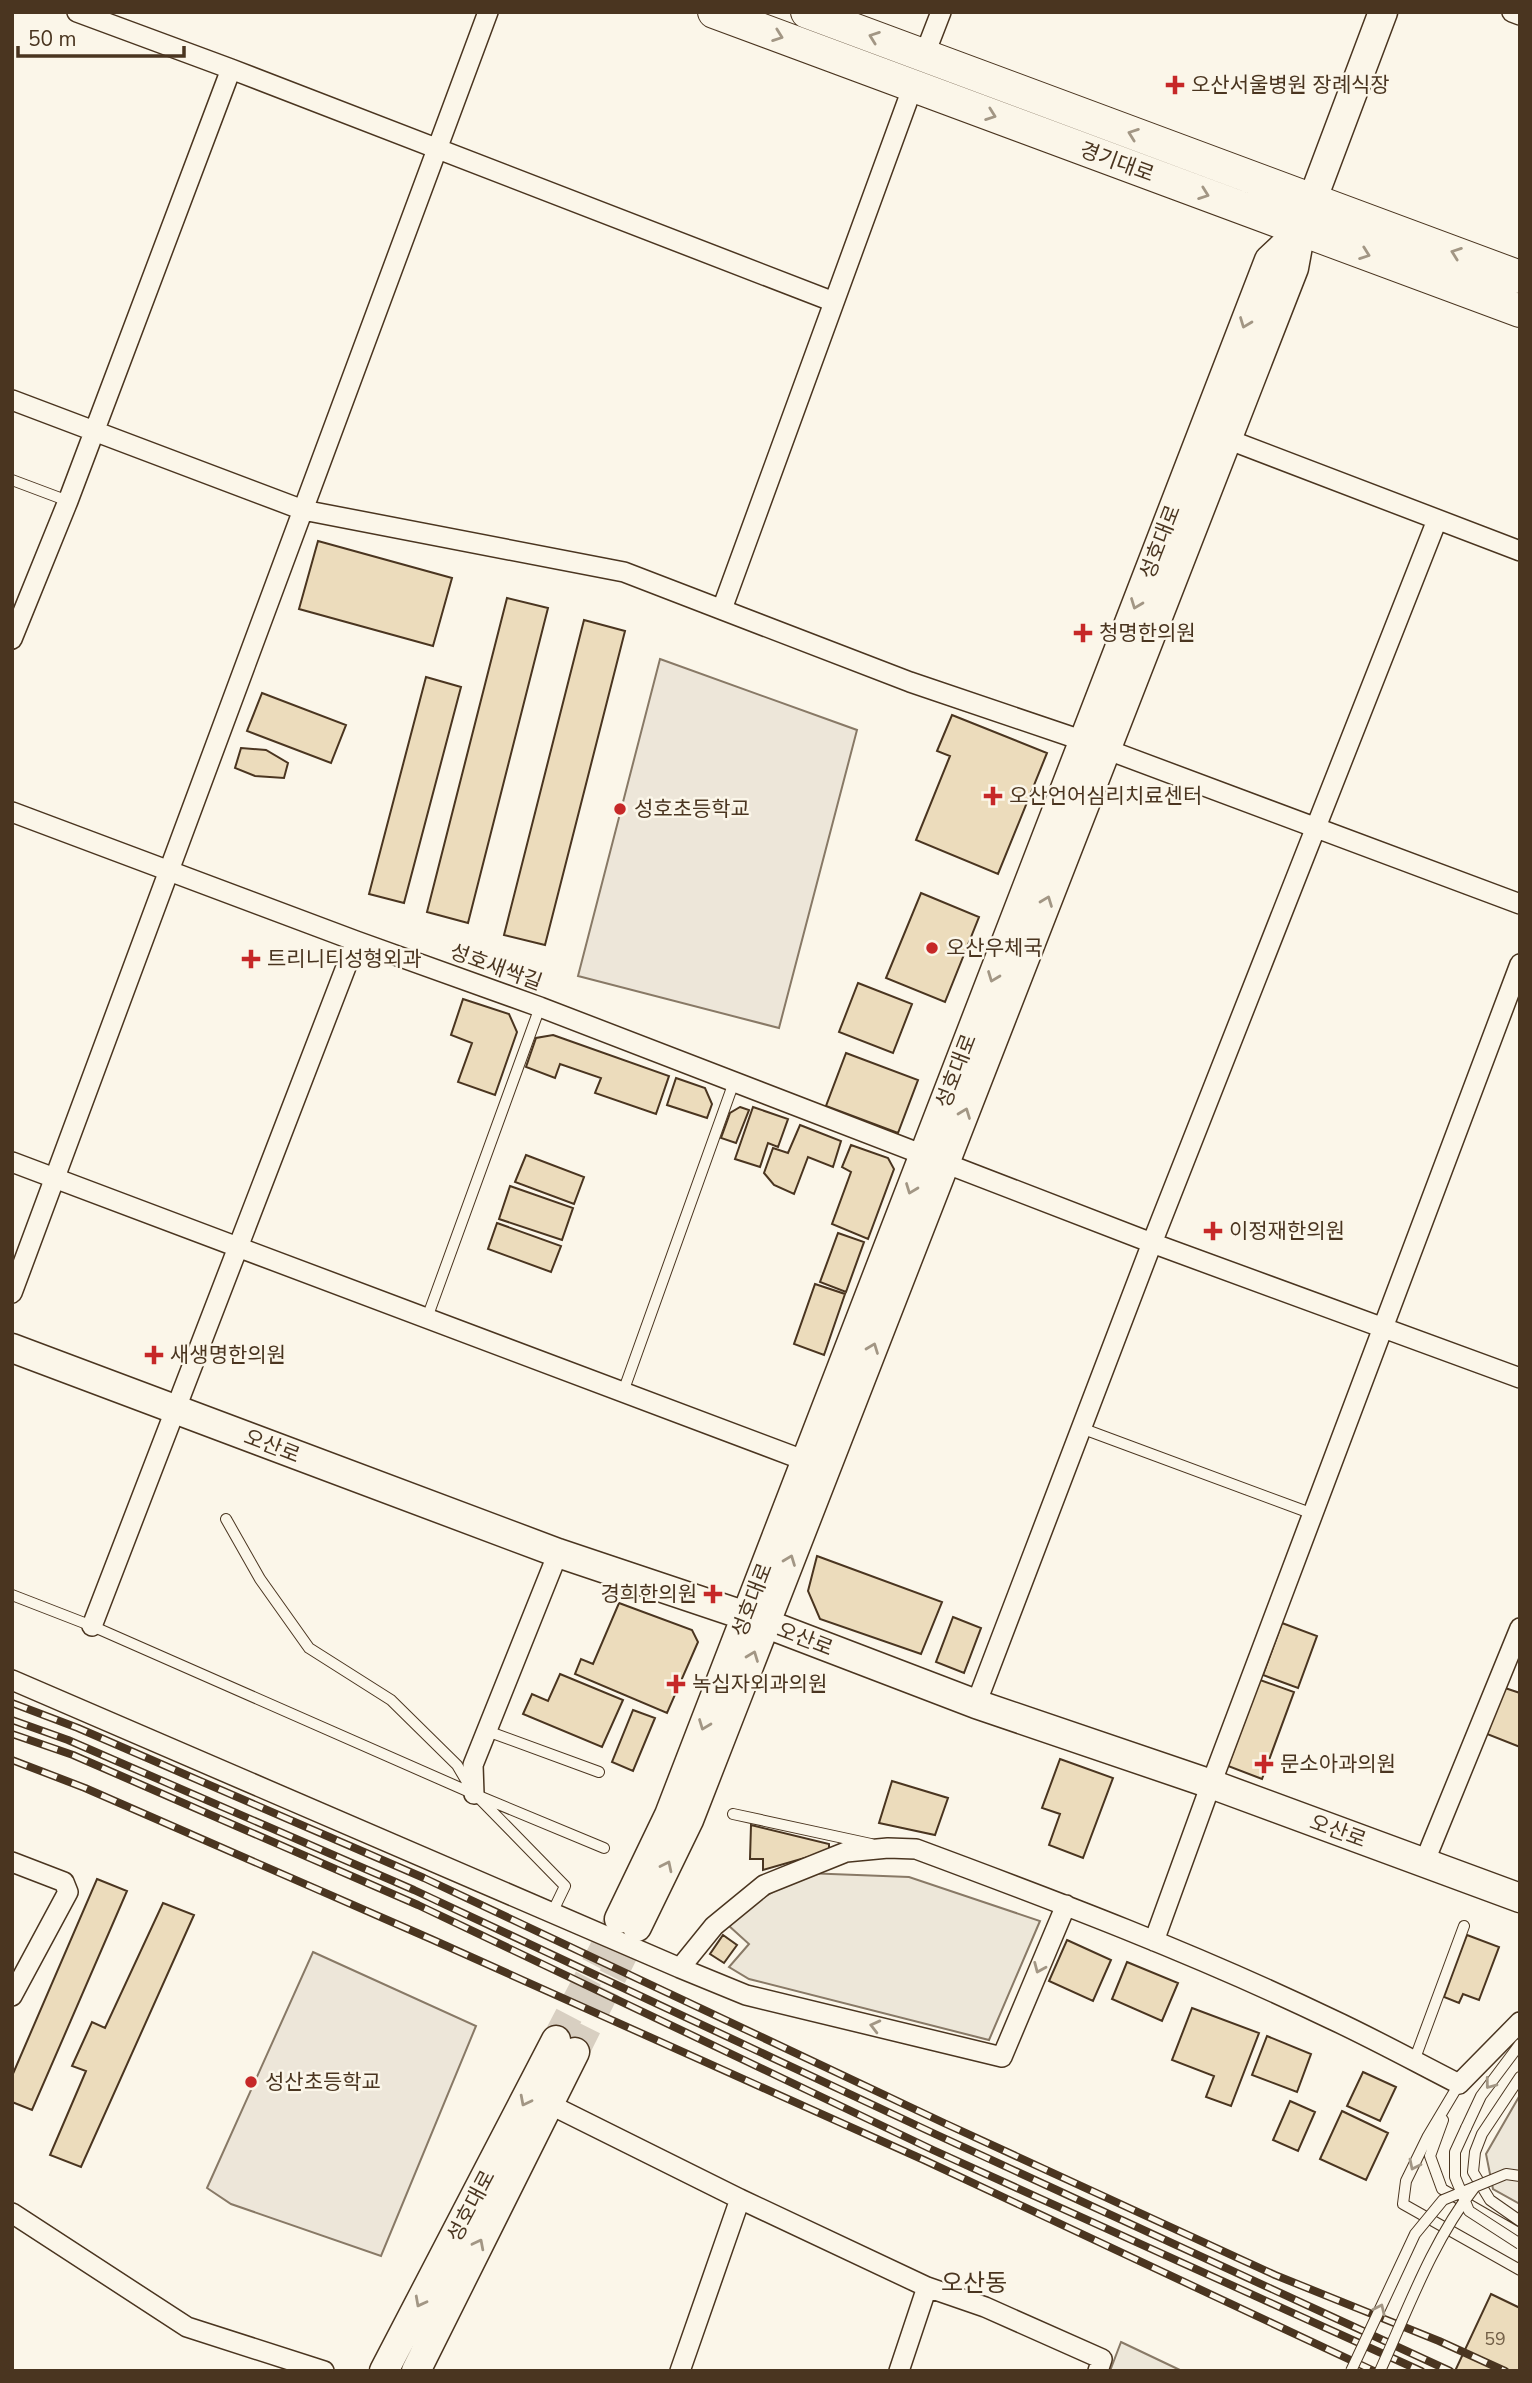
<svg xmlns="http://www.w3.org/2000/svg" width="1532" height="2383" viewBox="0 0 1532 2383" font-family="'Nunito Sans','Noto Sans KR',sans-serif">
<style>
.green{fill:#ede6d9;stroke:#887966;stroke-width:2}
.parking{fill:#ede7d9;stroke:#887966;stroke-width:2}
.building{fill:#ecdcbc;stroke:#4a3520;stroke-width:2}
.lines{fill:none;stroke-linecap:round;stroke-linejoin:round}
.secondary-tunnel{stroke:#d8cfc1;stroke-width:28;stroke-dasharray:28 14;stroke-linecap:butt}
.lane-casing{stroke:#4a3520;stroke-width:12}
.street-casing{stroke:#4a3520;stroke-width:22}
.secondary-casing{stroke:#4a3520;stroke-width:31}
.primary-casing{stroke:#4a3520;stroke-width:34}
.lane{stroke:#fbf6e9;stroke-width:10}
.street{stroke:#fbf6e9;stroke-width:19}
.secondary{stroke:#fbf6e9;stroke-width:28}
.primary{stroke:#fbf6e9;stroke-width:32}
.rail-casing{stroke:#4a3520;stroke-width:8}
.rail{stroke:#fbf6e9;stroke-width:5;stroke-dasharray:16;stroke-linecap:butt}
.lane-bridge-casing{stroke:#4a3520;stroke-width:12;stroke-linecap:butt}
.lane-bridge{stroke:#fbf6e9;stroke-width:10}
.oneway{stroke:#a29684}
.poi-dot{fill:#c62828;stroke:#fbf6e9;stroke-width:2.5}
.labels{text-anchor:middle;stroke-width:5;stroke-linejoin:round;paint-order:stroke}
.number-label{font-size:18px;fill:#725f47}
.poi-label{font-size:21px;fill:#4a3520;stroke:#fbf6e9;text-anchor:start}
.street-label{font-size:21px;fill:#4a3520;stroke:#fbf6e9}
.quarter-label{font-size:24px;fill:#4a3520;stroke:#fbf6e9}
</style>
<rect width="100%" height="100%" fill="#fbf6e9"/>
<path class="green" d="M 660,659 L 857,730 L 779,1028 L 578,976 Z
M 313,1952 L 476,2026 L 381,2256 L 231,2204 L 207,2188 Z"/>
<path class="parking" d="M 805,1873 L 909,1877 L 1040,1921 L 989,2040 L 749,1979 L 729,1967 L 749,1944 L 728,1925 L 759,1900 Z
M 1520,2095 L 1520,2204 L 1493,2189 L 1486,2154 Z
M 1121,2342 L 1182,2371 L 1110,2371 Z"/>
<path class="building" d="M 318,541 L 452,578 L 433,646 L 299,609 Z
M 507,598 L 548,608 L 468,923 L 427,912 Z
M 584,620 L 625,631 L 545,945 L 504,935 Z
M 426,677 L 461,687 L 404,903 L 369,894 Z
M 262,693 L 346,725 L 331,763 L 247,731 Z
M 952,715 L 1047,753 L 998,874 L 916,840 L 950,756 L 937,751 Z
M 241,748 L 266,750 L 288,763 L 284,778 L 255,776 L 235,768 Z
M 921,893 L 979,917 L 945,1002 L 886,978 Z
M 858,983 L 912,1004 L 893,1053 L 839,1032 Z
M 463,999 L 509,1014 L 517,1032 L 495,1095 L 458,1082 L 472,1043 L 451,1035 Z
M 553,1035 L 669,1076 L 656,1114 L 595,1093 L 601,1078 L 560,1064 L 555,1078 L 526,1067 L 536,1038 Z
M 846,1053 L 918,1080 L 898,1133 L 826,1106 Z
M 676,1078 L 705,1088 L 712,1104 L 707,1118 L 667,1105 Z
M 740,1107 L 749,1110 L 736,1143 L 721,1138 L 730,1113 Z
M 753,1107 L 788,1119 L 778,1147 L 768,1143 L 760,1167 L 735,1159 Z
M 800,1125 L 841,1141 L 833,1167 L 808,1157 L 794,1194 L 774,1185 L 764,1173 L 773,1148 L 788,1153 Z
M 851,1145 L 888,1158 L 894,1169 L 868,1239 L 832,1224 L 851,1172 L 842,1167 Z
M 526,1155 L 584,1177 L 574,1204 L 515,1182 Z
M 510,1186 L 573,1208 L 562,1240 L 499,1219 Z
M 497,1223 L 561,1246 L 551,1272 L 488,1249 Z
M 838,1233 L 864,1242 L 846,1292 L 820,1282 Z
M 815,1284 L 845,1294 L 824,1355 L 794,1344 Z
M 817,1556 L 942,1602 L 921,1654 L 820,1619 L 808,1591 Z
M 619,1603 L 692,1630 L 698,1642 L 667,1713 L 575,1674 L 581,1659 L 593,1664 Z
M 953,1617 L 981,1628 L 964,1673 L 936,1662 Z
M 1282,1623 L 1317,1636 L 1298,1688 L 1263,1675 Z
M 560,1674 L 623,1700 L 602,1747 L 523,1714 L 532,1694 L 548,1701 Z
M 1260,1680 L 1294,1692 L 1262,1779 L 1228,1766 Z
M 1505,1688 L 1520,1693 L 1520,1747 L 1487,1734 Z
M 633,1710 L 655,1718 L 633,1771 L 612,1762 Z
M 1060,1759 L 1113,1778 L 1083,1858 L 1049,1845 L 1060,1814 L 1042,1808 Z
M 892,1781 L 948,1798 L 935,1835 L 879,1823 Z
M 751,1825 L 829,1844 L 829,1851 L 763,1870 L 763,1859 L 750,1859 Z
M 97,1879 L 127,1891 L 32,2110 L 12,2102 L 12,2076 Z
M 163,1903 L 194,1915 L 81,2167 L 50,2155 L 86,2071 L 72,2066 L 92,2022 L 105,2028 Z
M 723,1935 L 737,1945 L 724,1963 L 710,1954 Z
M 1467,1935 L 1499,1947 L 1479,2000 L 1463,1994 L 1459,2003 L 1444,1997 Z
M 1067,1940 L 1111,1960 L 1093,2001 L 1049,1981 Z
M 1127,1962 L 1178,1983 L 1162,2021 L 1112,1999 Z
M 1192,2008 L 1259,2033 L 1231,2106 L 1206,2097 L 1214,2076 L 1172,2060 Z
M 1267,2036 L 1311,2054 L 1297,2092 L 1252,2075 Z
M 1363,2072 L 1396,2087 L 1380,2121 L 1347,2106 Z
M 1290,2101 L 1315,2112 L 1298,2151 L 1273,2140 Z
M 1342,2111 L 1388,2133 L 1366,2180 L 1320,2159 Z
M 1491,2294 L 1520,2308 L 1520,2371 L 1455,2371 Z"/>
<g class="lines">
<path class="secondary-tunnel" d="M 556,2040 L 619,1919
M 575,2052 L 637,1927"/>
<g class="lane-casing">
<path id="lane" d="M 12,480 L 68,501
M 427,1318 L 540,1007
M 623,1392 L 734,1082
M 1081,1428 L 1313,1514
M 226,1519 L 260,1579 L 309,1648 L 391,1700 L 457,1765 L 470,1787
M 12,1595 L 92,1626 L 474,1794 L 604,1848
M 487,1731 L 599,1772
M 479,1798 L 565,1886 L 552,1913
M 733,1814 L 871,1844
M 1414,2061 L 1464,1926
M 1520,2077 L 1482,2134 L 1475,2152 L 1473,2172 L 1490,2200 L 1520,2221
M 1459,2084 L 1428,2136 L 1406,2181 L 1403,2204 L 1520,2270
M 1443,2120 L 1430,2156 L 1442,2189 L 1520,2234
M 1466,2128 L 1481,2096 L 1520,2044"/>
</g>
<g class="street-casing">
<path id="street" d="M 77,12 L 231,69 L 834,302
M 1512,12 L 1520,15
M 924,56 L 941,12
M 12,400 L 303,510 L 624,572 L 910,682 L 1084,741 L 1520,904
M 1227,439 L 1520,551
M 722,609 L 913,86
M 12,639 L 68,501 L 231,69
M 12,812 L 356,941 L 540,1007 L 1152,1243 L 1520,1378
M 12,1162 L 806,1461
M 12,1293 L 488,12
M 92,1626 L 356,941
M 12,1680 L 680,1968 L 714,1926 L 764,1885 L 846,1852 L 888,1848 L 916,1849 C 1056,1901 1196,1954 1331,2019 C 1374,2039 1416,2062 1459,2084 L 1520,2022
M 976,1704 L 1152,1243 L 1437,520
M 474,1794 L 473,1765 L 558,1553
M 12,1862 L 64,1882 L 68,1892 L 12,1996
M 1424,1863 L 1520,1628
M 1154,1941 L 1211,1784 L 1520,964
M 680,1968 L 746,1995 L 1002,2057 L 1066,1905
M 549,2104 L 740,2199
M 12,2213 L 187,2327 L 324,2371
M 680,2371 L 740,2199 L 927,2287 L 985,2307 L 1102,2359 L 1098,2371
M 899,2371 L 927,2287"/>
</g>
<g class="secondary-casing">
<path id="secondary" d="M 12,1348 L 558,1553 L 746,1616 L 976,1704 L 1211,1784 L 1520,1898
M 619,1919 L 669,1815 L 1269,260 L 1301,230
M 637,1927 L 689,1820 L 1294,268 L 1301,230 L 1383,12
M 384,2371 L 556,2040
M 416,2371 L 575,2052"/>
</g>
<g class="primary-casing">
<path id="primary" d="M 714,12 L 1520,311
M 807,12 L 1520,277"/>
</g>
<use href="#lane" class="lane"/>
<use href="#street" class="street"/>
<use href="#secondary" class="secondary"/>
<use href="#primary" class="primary"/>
<g class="rail-casing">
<path id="rail" d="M 12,1703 L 78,1728 L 424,1878 L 944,2123 L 1275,2275 L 1439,2341 L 1505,2371
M 12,1720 L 68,1740 L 414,1890 L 935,2134 L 1450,2371
M 12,1734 L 73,1755 L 418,1905 L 933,2150 L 1421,2371
M 12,1760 L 85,1788 L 431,1939 L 924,2160 L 1374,2371"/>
</g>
<use href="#rail" class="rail"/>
<g class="lane-bridge-casing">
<path id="lane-bridge" d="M 1466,2128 L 1455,2152 L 1455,2177 L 1469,2211 L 1520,2244
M 1351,2371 L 1415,2234 L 1443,2200 L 1506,2174 L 1520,2176
M 1380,2371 C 1408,2309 1432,2242 1474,2188"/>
</g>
<use href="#lane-bridge" class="lane-bridge"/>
</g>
<defs><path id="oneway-chevron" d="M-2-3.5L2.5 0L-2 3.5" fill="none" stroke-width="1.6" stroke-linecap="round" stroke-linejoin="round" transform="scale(1.75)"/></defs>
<g class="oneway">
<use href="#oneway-chevron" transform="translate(778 36) rotate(20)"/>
<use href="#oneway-chevron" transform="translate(874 37) rotate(-160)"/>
<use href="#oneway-chevron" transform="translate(991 115) rotate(20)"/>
<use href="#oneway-chevron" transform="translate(1133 134) rotate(-160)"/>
<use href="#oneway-chevron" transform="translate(1204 194) rotate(20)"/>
<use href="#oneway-chevron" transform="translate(1456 253) rotate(-160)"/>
<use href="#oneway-chevron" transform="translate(1365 254) rotate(20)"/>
<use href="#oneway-chevron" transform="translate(1245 323) rotate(111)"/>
<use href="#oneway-chevron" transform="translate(1136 604) rotate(111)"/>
<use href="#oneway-chevron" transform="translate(1047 901) rotate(-69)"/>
<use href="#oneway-chevron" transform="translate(993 977) rotate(111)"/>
<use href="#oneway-chevron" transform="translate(965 1113) rotate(-69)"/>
<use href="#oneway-chevron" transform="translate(911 1189) rotate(111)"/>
<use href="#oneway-chevron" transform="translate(873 1348) rotate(-69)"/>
<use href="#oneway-chevron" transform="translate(790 1560) rotate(-69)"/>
<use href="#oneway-chevron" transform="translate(753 1656) rotate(-69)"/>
<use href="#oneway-chevron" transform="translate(704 1725) rotate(111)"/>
<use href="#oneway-chevron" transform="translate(667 1866) rotate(-64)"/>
<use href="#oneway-chevron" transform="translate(1039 1968) rotate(113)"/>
<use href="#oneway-chevron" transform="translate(875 2026) rotate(-166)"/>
<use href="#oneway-chevron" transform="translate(1490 2084) rotate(127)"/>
<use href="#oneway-chevron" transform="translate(525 2101) rotate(117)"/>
<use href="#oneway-chevron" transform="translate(1414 2165) rotate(116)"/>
<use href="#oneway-chevron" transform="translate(479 2244) rotate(-63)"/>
<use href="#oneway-chevron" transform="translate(420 2302) rotate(118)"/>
<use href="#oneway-chevron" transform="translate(1380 2309) rotate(-65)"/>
</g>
<g class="poi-dot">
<path d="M1171.5 74.5h7v7h7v7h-7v7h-7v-7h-7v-7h7z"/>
<path d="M1079.5 622.5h7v7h7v7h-7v7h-7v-7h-7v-7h7z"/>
<path d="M989.5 785.5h7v7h7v7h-7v7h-7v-7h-7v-7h7z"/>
<circle cx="620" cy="809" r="7"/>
<circle cx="932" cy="948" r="7"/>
<path d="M247.5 948.5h7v7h7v7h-7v7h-7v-7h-7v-7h7z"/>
<path d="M1209.5 1220.5h7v7h7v7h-7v7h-7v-7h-7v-7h7z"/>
<path d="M150.5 1344.5h7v7h7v7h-7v7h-7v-7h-7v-7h7z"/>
<path d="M709.5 1583.5h7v7h7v7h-7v7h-7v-7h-7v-7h7z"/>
<path d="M672.5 1673.5h7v7h7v7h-7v7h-7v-7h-7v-7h7z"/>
<path d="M1260.5 1753.5h7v7h7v7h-7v7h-7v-7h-7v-7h7z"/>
<circle cx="251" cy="2082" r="7"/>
</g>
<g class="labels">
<g class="number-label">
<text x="1495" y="2345">59</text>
</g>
<g class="poi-label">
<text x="1191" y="92">오산서울병원 장례식장</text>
<text x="1099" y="640">청명한의원</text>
<text x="1009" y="803">오산언어심리치료센터</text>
<text x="634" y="816">성호초등학교</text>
<text x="946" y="955">오산우체국</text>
<text x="267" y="966">트리니티성형외과</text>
<text x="1229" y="1238">이정재한의원</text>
<text x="170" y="1362">새생명한의원</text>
<text x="697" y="1601" text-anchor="end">경희한의원</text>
<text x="692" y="1691">녹십자외과의원</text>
<text x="1280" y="1771">문소아과의원</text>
<text x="265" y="2089">성산초등학교</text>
</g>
<g class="street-label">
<text transform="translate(1117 162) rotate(20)" y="7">경기대로</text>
<text transform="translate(1160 542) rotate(-69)" y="7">성호대로</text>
<text transform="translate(496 967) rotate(20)" y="7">성호새싹길</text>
<text transform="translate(956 1071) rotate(-69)" y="7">성호대로</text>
<text transform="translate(272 1446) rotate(21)" y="7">오산로</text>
<text transform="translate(752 1600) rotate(-69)" y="7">성호대로</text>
<text transform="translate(805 1639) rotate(21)" y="7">오산로</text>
<text transform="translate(1338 1831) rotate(20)" y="7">오산로</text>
<text transform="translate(471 2206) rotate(-62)" y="7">성호대로</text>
</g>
<g class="quarter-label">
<text x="974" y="2291">오산동</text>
</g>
</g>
<rect width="1532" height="2383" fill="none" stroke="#4a3520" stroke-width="28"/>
<path d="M18 46v10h166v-10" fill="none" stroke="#4a3520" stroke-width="3.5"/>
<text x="28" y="46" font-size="21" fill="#4a3520" stroke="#fbf6e9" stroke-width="5" paint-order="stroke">50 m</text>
</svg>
